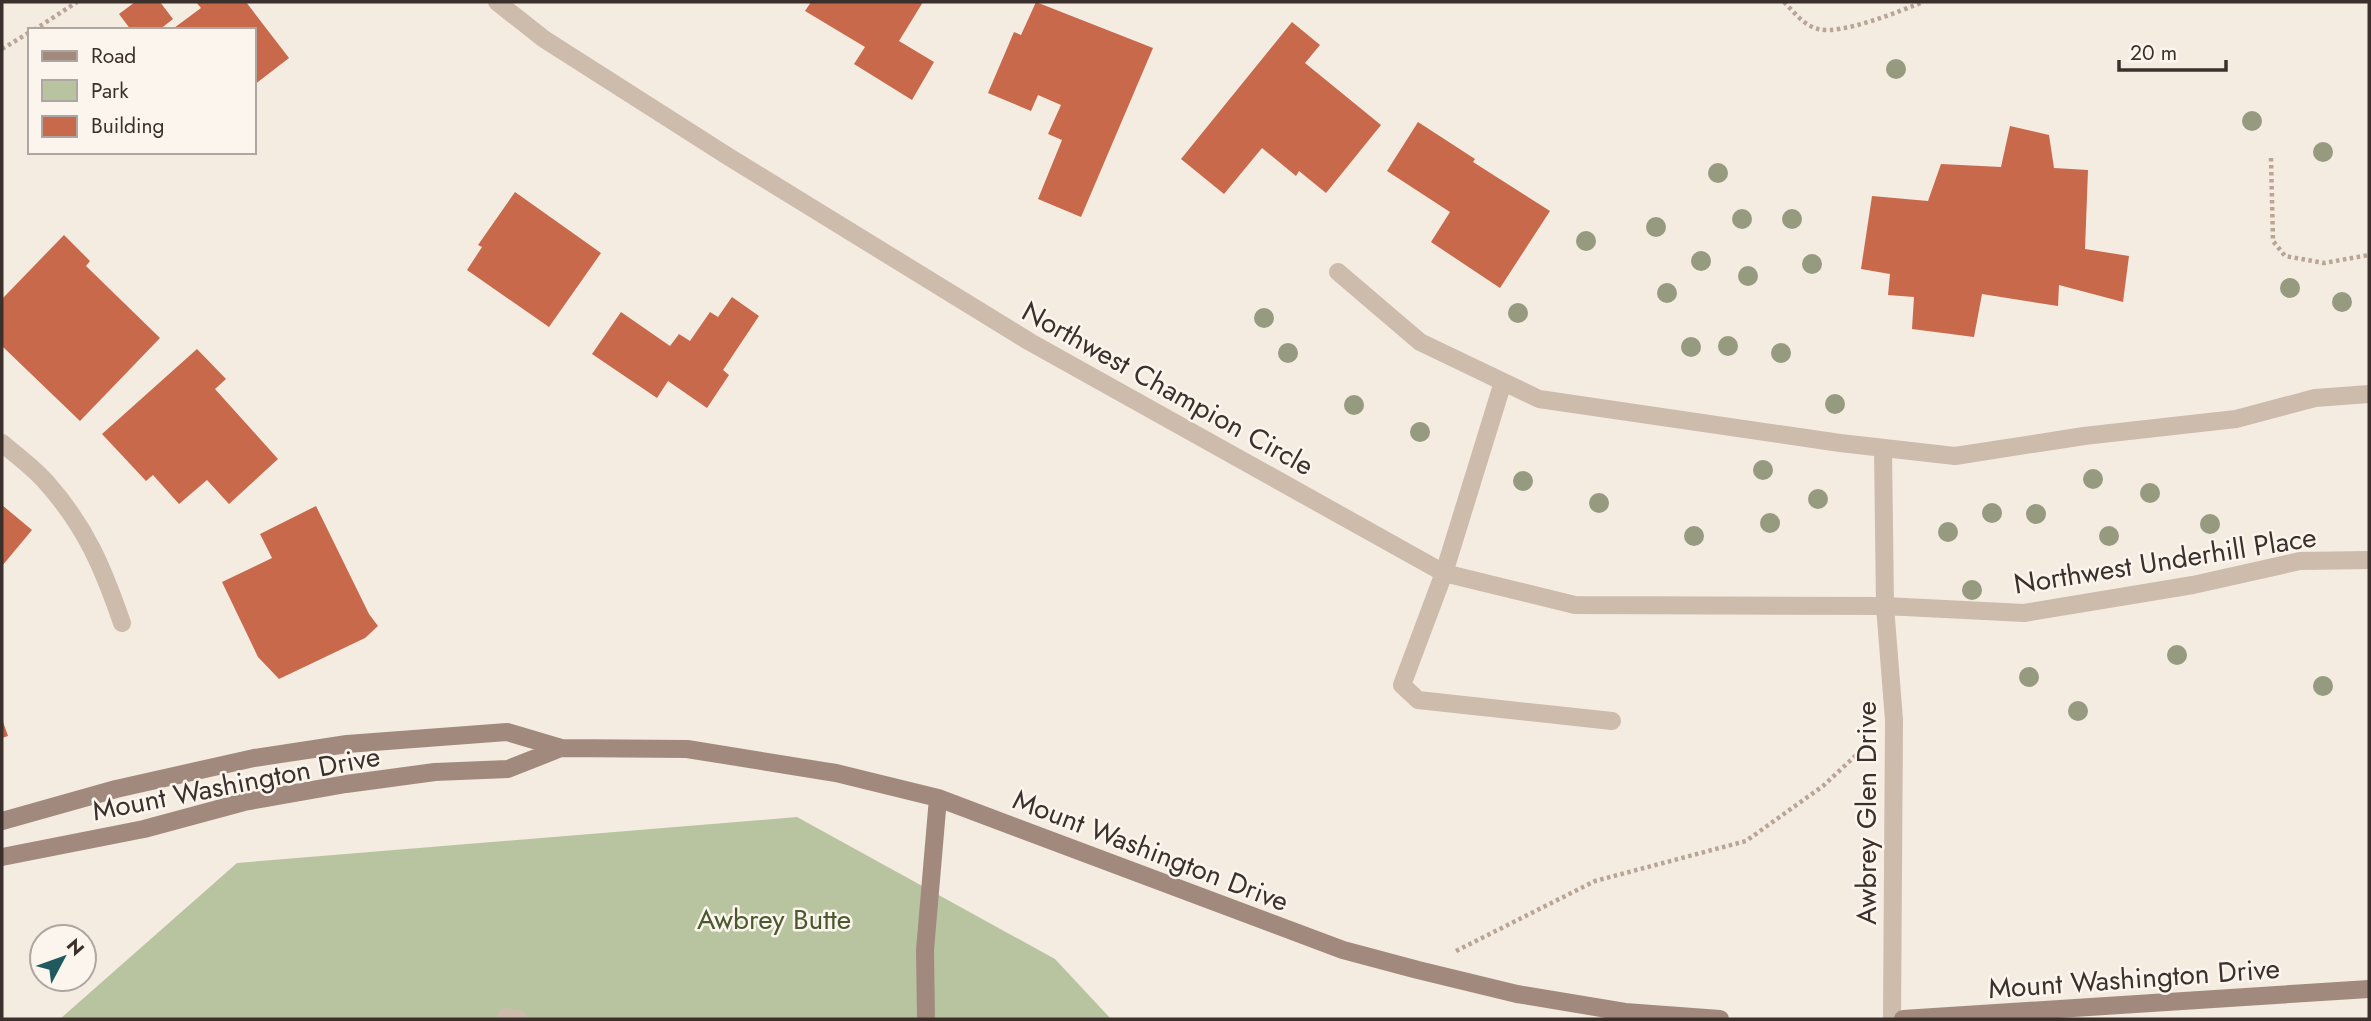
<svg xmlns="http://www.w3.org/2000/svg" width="2371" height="1021" viewBox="0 0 2371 1021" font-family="Jost,sans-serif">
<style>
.green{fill:#b8c4a0}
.building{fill:#c8694b}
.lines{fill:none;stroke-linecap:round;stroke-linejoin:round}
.path{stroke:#b9a596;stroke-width:4.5;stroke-dasharray:3.5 3.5;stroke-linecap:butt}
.lane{stroke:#cdbbac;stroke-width:18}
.street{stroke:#cdbbac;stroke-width:18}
.secondary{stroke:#a18a7d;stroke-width:18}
.tree{fill:#969b7f}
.labels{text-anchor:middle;stroke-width:5;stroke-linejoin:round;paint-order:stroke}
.street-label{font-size:28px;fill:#3b302b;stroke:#fbf5ee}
.park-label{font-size:28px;fill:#4a5a2e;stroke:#fbf5ee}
</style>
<rect width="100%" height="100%" fill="#f4ebe1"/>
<path class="green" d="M 797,817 L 1055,959 L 1111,1019 L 60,1019 L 237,863 Z"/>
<path class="building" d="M 135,2 L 160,2 L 173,19 L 159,30 L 131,30 L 119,14 Z
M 196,2 L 246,2 L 289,58 L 254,85 L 254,30 L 174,28 L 201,8 Z
M 811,2 L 923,2 L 899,41 L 934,62 L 912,100 L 854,64 L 865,47 L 805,11 Z
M 1036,2 L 1153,48 L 1081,217 L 1038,199 L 1062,140 L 1048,134 L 1061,105 L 1038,95 L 1031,111 L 988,93 L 1014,32 L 1021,35 Z
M 1292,22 L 1320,45 L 1305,63 L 1381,125 L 1326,193 L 1299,171 L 1296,176 L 1262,148 L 1224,194 L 1181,159 Z
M 1418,122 L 1475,159 L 1473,162 L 1550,211 L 1500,288 L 1431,242 L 1450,212 L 1387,171 Z
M 2010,126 L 2049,135 L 2054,168 L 2088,170 L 2085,249 L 2129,256 L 2123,302 L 2059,285 L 2058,306 L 1982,294 L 1974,337 L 1912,329 L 1914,297 L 1888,295 L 1890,274 L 1861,269 L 1872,196 L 1928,201 L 1941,164 L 2001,167 Z
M 515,192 L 601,253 L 549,327 L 467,270 L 482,247 L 478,245 Z
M 64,235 L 90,261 L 86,266 L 160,338 L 80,421 L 2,346 L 2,299 Z
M 732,297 L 759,316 L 723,370 L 729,375 L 707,408 L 668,381 L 657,398 L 592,354 L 621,312 L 670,346 L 679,334 L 690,341 L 710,312 L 718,317 Z
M 197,349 L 226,379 L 215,389 L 278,459 L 229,504 L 207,480 L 179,504 L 153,475 L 146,481 L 102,434 Z
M 2,505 L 32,530 L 2,566 Z
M 316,506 L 369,614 L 378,626 L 365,638 L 279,679 L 258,657 L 222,582 L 272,558 L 260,534 Z
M 2,719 L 8,736 L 2,738 Z"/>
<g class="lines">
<path class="path" d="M 1784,2 C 1794,12 1803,25 1818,29 C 1842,35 1900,11 1923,2
M 34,30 L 77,2
M 2,49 L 30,32
M 2271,158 L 2273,241 L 2285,256 L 2324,263 L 2369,255
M 1456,951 L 1595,881 L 1746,841 L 1823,786 L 1867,745"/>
<path class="lane" d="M 1338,272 L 1420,342 L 1539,399 L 1840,443 L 1955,456 L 2084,436 L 2236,419 L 2315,398 L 2369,394
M 1503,382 L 1444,573 L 1402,685 L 1418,700 L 1612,721
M 1883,448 L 1885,606"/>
<path class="street" d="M 497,2 L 544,39 L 729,157 L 1030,342 L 1444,573 L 1575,605 L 1885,606 L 2024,613 L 2193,585 L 2300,561 L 2369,560
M 2,443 C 16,455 33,467 46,482 C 86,527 103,568 122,623
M 1885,606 L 1894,720 L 1892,1019
M 506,1017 L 518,1019"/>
<path class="secondary" d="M 2,821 L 116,789 L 254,758 L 347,744 L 507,732 L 561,748 L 687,749 L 836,773 L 938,798 L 1343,950 L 1418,970 L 1517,994 L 1625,1012 L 1720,1019
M 2,857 L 144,829 L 244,802 L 346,784 L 435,772 L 508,769 L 561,748
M 926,1019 L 925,950 L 938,798
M 1903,1019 L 2369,989"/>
</g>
<g class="tree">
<circle cx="1896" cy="69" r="10"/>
<circle cx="2252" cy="121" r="10"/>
<circle cx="2323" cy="152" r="10"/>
<circle cx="1718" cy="173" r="10"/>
<circle cx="1742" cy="219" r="10"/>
<circle cx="1792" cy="219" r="10"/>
<circle cx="1656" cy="227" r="10"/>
<circle cx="1586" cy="241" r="10"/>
<circle cx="1701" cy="261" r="10"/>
<circle cx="1812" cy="264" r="10"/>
<circle cx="1748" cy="276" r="10"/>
<circle cx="2290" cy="288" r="10"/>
<circle cx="1667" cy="293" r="10"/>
<circle cx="2342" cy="302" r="10"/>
<circle cx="1518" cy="313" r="10"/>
<circle cx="1264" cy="318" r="10"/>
<circle cx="1728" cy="346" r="10"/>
<circle cx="1691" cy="347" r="10"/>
<circle cx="1288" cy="353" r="10"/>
<circle cx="1781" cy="353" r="10"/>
<circle cx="1835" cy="404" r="10"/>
<circle cx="1354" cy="405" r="10"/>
<circle cx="1420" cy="432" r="10"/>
<circle cx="1763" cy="470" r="10"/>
<circle cx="2093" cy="479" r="10"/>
<circle cx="1523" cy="481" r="10"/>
<circle cx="2150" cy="493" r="10"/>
<circle cx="1818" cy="499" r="10"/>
<circle cx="1599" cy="503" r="10"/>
<circle cx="1992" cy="513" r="10"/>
<circle cx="2036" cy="514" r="10"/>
<circle cx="1770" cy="523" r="10"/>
<circle cx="2210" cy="524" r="10"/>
<circle cx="1948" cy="532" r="10"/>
<circle cx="1694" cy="536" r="10"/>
<circle cx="2109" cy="536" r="10"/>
<circle cx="1972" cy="590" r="10"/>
<circle cx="2177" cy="655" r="10"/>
<circle cx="2029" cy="677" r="10"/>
<circle cx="2323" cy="686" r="10"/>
<circle cx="2078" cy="711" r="10"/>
</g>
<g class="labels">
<g class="street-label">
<text transform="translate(1168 388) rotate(29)" y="10">Northwest Champion Circle</text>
<text transform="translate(2165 560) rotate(-9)" y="10">Northwest Underhill Place</text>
<text transform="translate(236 783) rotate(-11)" y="10">Mount Washington Drive</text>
<text transform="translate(1866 813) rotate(-90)" y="10">Awbrey Glen Drive</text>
<text transform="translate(1151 850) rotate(21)" y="10">Mount Washington Drive</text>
<text transform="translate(2134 978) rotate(-4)" y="10">Mount Washington Drive</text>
</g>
<g class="park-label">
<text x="774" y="929">Awbrey Butte</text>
</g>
</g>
<rect width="2371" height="1021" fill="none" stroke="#3b302b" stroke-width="7"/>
<rect x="28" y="28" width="228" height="126" fill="#fbf5ee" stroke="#aea6a0" stroke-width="2"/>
<rect x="42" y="51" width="35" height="10" fill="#a18a7d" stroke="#aea6a0" stroke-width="2"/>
<text x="91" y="63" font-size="21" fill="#3b302b">Road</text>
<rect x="42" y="80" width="35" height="21" fill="#b8c4a0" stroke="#aea6a0" stroke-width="2"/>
<text x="91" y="98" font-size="21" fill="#3b302b">Park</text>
<rect x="42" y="116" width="35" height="21" fill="#c8694b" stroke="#aea6a0" stroke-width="2"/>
<text x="91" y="133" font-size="21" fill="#3b302b">Building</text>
<g transform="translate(63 958) rotate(49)"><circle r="33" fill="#fbf5ee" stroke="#aea6a0" stroke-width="2"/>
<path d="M0-5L12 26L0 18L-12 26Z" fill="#1f5a5e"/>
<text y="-10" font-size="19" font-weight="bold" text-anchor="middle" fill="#3b302b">N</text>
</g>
<path d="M2119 60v10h107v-10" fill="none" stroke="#3b302b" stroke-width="3.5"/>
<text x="2130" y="60" font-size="21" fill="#3b302b" stroke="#fbf5ee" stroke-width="5" paint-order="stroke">20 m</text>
</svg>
